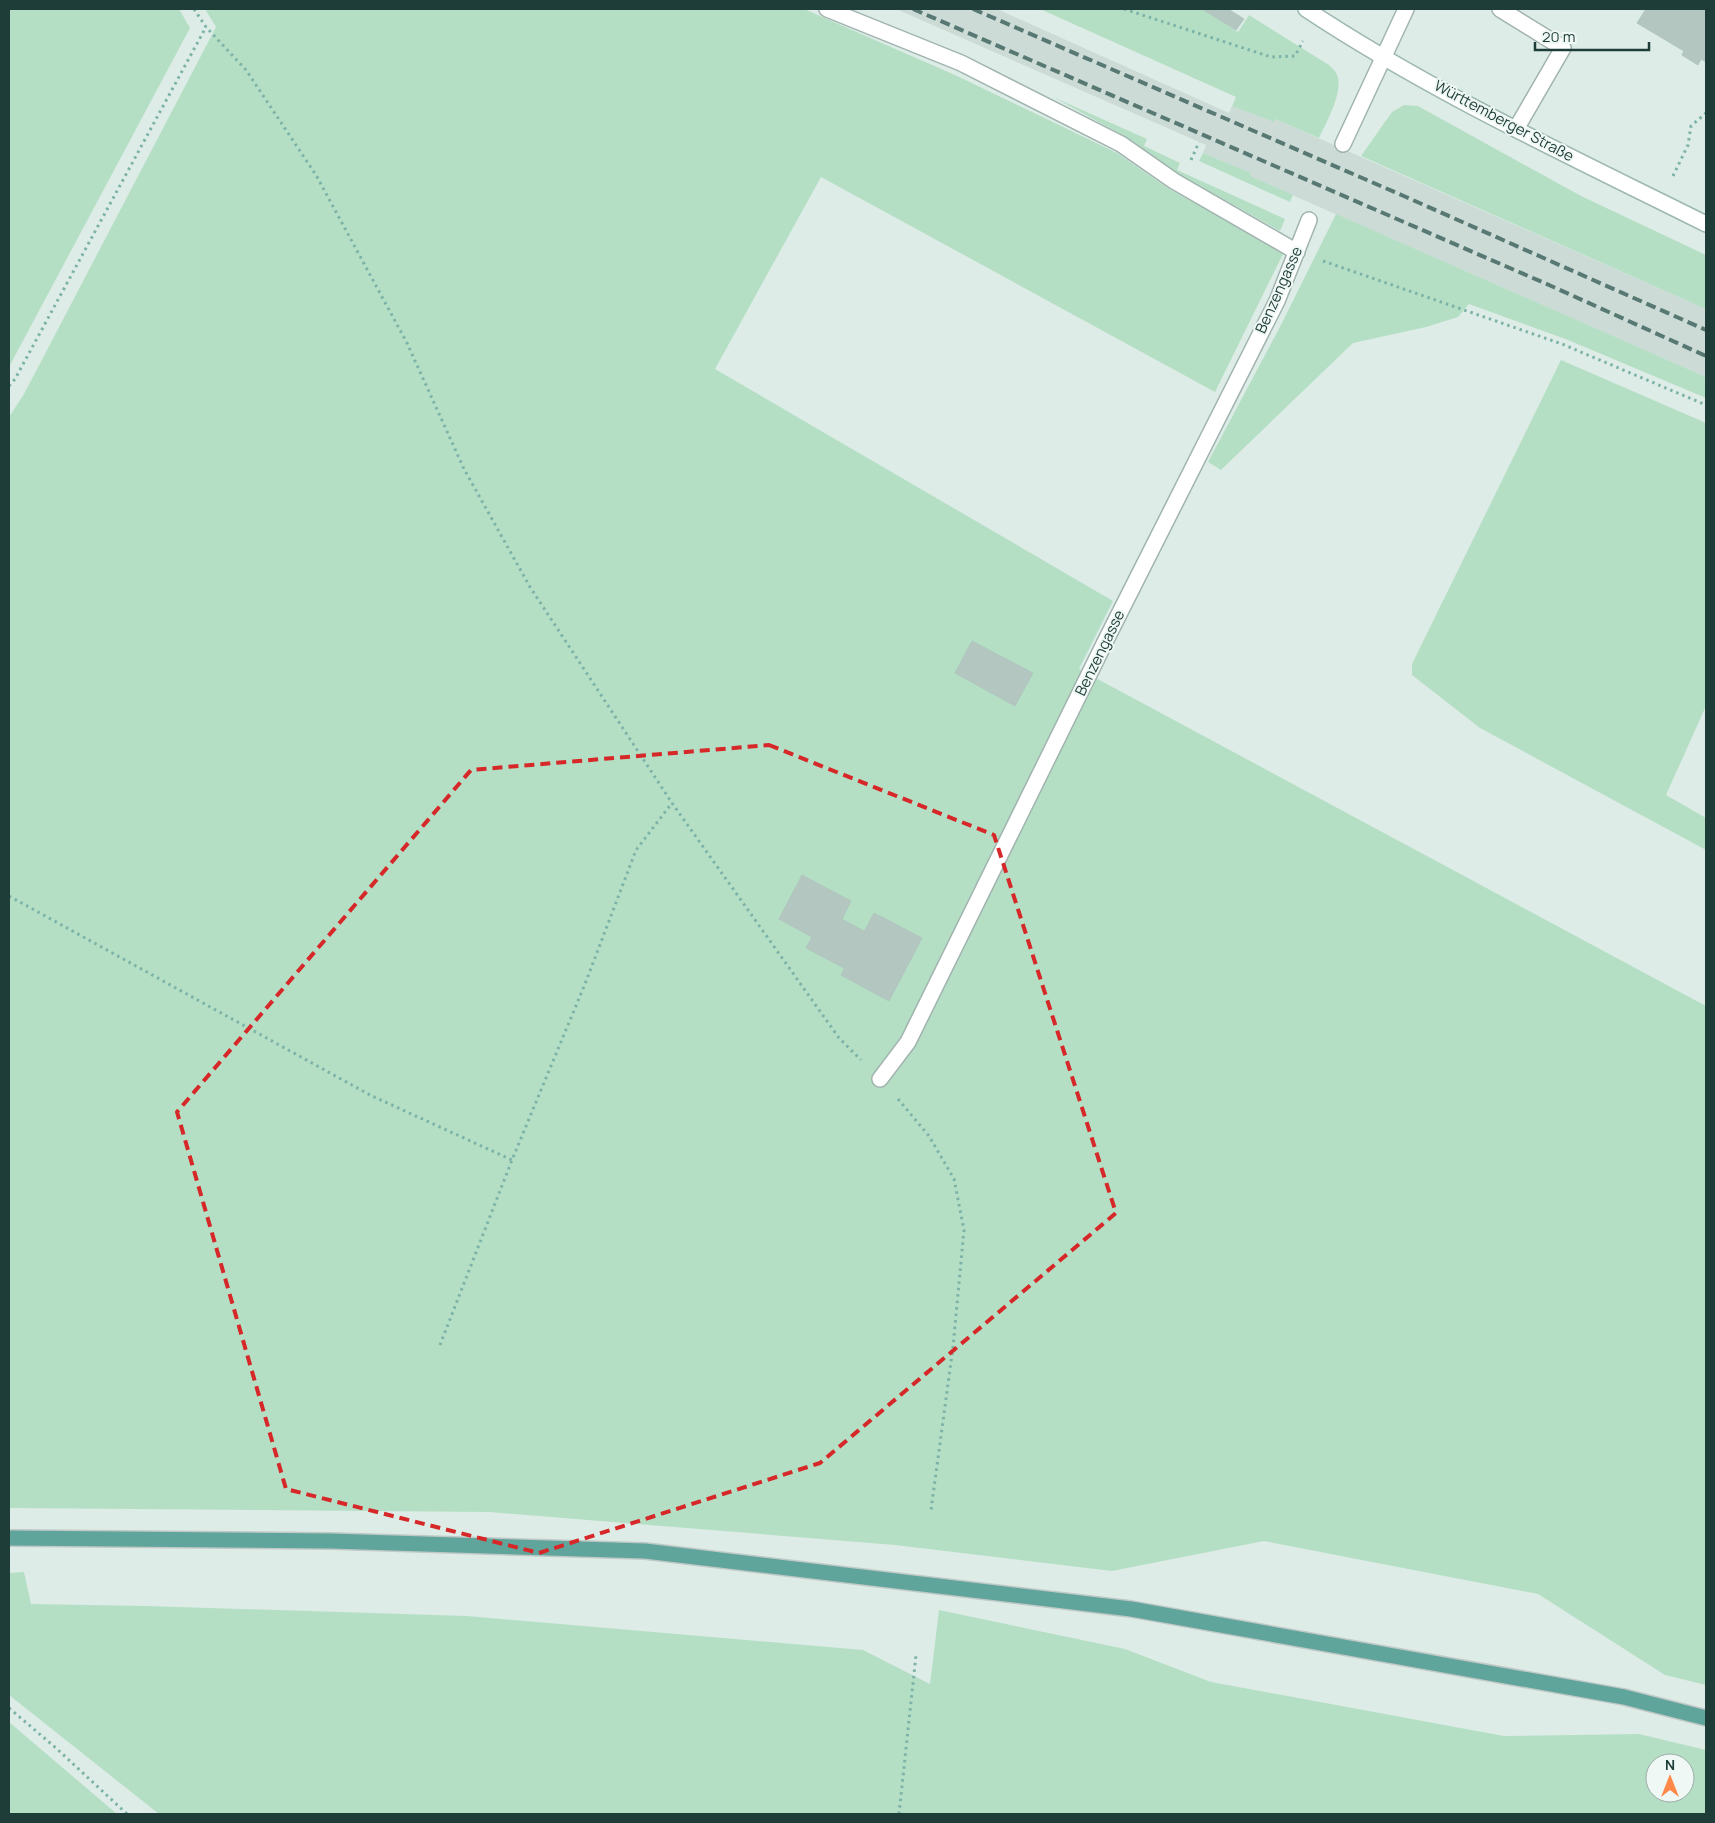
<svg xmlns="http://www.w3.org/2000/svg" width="1715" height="1823" viewBox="0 0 1715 1823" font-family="Manrope,sans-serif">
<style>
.built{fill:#ccdbd6}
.green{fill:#b5dfc5;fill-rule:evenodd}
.building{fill:#b3c6c0;stroke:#b0c6bf}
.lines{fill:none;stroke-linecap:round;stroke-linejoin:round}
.service-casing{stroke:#a1b4af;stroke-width:18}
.secondary-casing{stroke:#9cb8b1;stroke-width:18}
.primary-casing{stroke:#c0c9c7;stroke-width:18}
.path{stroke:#7cb2a7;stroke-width:3;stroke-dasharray:2.5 4;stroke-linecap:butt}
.service{stroke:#fff;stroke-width:15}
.secondary{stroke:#fff;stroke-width:15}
.primary{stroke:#5fa59b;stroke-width:15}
.rail{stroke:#587973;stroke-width:4;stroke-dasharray:10 5;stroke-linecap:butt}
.marked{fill:none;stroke:#d62828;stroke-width:4;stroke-dasharray:10 6;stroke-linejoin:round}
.labels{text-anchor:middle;stroke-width:4;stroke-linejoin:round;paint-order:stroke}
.street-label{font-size:15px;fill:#1e3d38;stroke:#eff8f4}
</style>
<rect width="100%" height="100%" fill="#deece7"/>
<path class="built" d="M 896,9 L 997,9 L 1229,113 L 1232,106 L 1273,121 L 1275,119 L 1706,309 L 1706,377 L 1249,176 L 1250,173 L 1203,153 L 1206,145 Z"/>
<path class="green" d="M 9,9 L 179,9 L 190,28 L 9,367 Z
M 205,9 L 804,9 L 955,75 L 1117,153 L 1169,189 L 1284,252 L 1215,392 L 821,177 L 715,369 L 1113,601 L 1079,669 L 1706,1006 L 1706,1685 L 1665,1675 L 1538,1594 L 1264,1541 L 1112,1571 L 895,1545 L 489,1512 L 9,1508 L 9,417 L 24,394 L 216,27 Z
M 1040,9 L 1202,9 L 1238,32 L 1249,15 L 1329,65 C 1332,68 1336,71 1337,75 C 1344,91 1326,123 1319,138 L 1275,119 L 1274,122 L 1232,106 L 1236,97 Z
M 1053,97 L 1147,139 L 1144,146 L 1180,163 L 1177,170 L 1285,219 L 1280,231 L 1178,174 L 1126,137 Z
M 1404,105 L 1418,106 L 1581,196 L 1706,255 L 1706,309 L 1361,156 L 1392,112 Z
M 1203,153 L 1251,173 L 1250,176 L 1293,195 L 1290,202 L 1199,161 Z
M 1336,214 L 1706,377 L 1706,398 L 1568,340 L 1469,304 L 1458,317 L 1426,327 L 1353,343 L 1221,470 L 1208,462 L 1283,321 Z
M 1561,360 L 1706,423 L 1706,706 L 1666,795 L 1706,818 L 1706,850 L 1480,728 L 1412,675 L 1412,664 Z
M 24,1572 L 31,1604 L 147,1606 L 467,1616 L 863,1650 L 930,1684 L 939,1610 L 1125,1649 L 1211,1682 L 1504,1736 L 1639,1734 L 1706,1750 L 1706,1814 L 159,1814 L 9,1695 L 9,1573 ZM 1655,1763 L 1685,1763 L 1685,1793 L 1655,1793 Z
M 9,1722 L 117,1814 L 9,1814 Z"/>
<path class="building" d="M 1202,9 L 1228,9 L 1244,19 L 1236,30 Z
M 1646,9 L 1706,9 L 1706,62 L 1701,59 L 1698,65 L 1682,55 L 1684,51 L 1637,23 Z
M 972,641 L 1033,673 L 1015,706 L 955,673 Z
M 802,875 L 830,890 L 821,908 L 864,931 L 844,968 L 806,948 L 812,937 L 779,919 Z
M 830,890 L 851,901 L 842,919 L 821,908 Z
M 874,913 L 922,938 L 889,1001 L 841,975 Z"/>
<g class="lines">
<g class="service-casing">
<path id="service" d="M 827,9 L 961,63 L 1121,144 L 1174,181 L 1297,252
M 1500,9 L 1563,48 L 1516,129
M 1343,144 L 1406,9
M 880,1079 L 908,1042 L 1105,642 L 1277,301 L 1309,220"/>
</g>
<g class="secondary-casing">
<path id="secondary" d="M 1306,9 C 1431,92 1572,157 1706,224"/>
</g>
<g class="primary-casing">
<path id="primary" d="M 9,1538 L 331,1541 L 645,1551 L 1131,1609 L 1624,1697 L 1706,1718"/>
</g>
<path class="path" d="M 194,9 L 206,27 L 246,70 L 316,175 L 407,343 L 464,469 L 530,587 L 672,803 L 839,1038 L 861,1060
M 1124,9 L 1271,57 L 1295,56 L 1303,41
M 1191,160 L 1199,142
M 1673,176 L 1688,145 L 1691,126 L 1706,113
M 1323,261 L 1562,344 L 1706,405
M 9,386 L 15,379 L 206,27
M 9,896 L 370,1095 L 512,1160
M 898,1099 L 929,1136 L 954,1179 L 964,1230 L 953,1347 L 931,1510
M 440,1345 L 512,1160 L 585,984 L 636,850 L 672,803
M 9,1708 L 56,1748 L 127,1814
M 899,1814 L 916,1655"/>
<use href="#service" class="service"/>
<use href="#secondary" class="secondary"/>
<use href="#primary" class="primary"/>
<path class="rail" d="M 913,9 L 1549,285 L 1706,356
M 973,9 L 1406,197 L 1706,330"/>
</g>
<path class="marked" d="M 769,745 L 994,835 L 1116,1213 L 820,1463 L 539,1553 L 286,1489 L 177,1112 L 471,770 Z"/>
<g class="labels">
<g class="street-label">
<text transform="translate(1504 121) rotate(28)" y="5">Württemberger Straße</text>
<text transform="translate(1279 290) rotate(-66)" y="5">Benzengasse</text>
<text transform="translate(1100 653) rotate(-64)" y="5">Benzengasse</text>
</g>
</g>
<rect width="1715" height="1823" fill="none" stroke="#1e3d38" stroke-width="20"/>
<g transform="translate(1670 1778)"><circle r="24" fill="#eff8f4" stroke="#9bada9"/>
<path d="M0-4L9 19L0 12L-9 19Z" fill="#ff8949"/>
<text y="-8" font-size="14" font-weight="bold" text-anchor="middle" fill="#1e3d38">N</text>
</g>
<path d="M1535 42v8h114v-8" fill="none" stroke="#1e3d38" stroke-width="2.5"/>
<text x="1542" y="42" font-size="15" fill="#1e3d38" stroke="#eff8f4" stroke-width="4" paint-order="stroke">20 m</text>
</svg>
